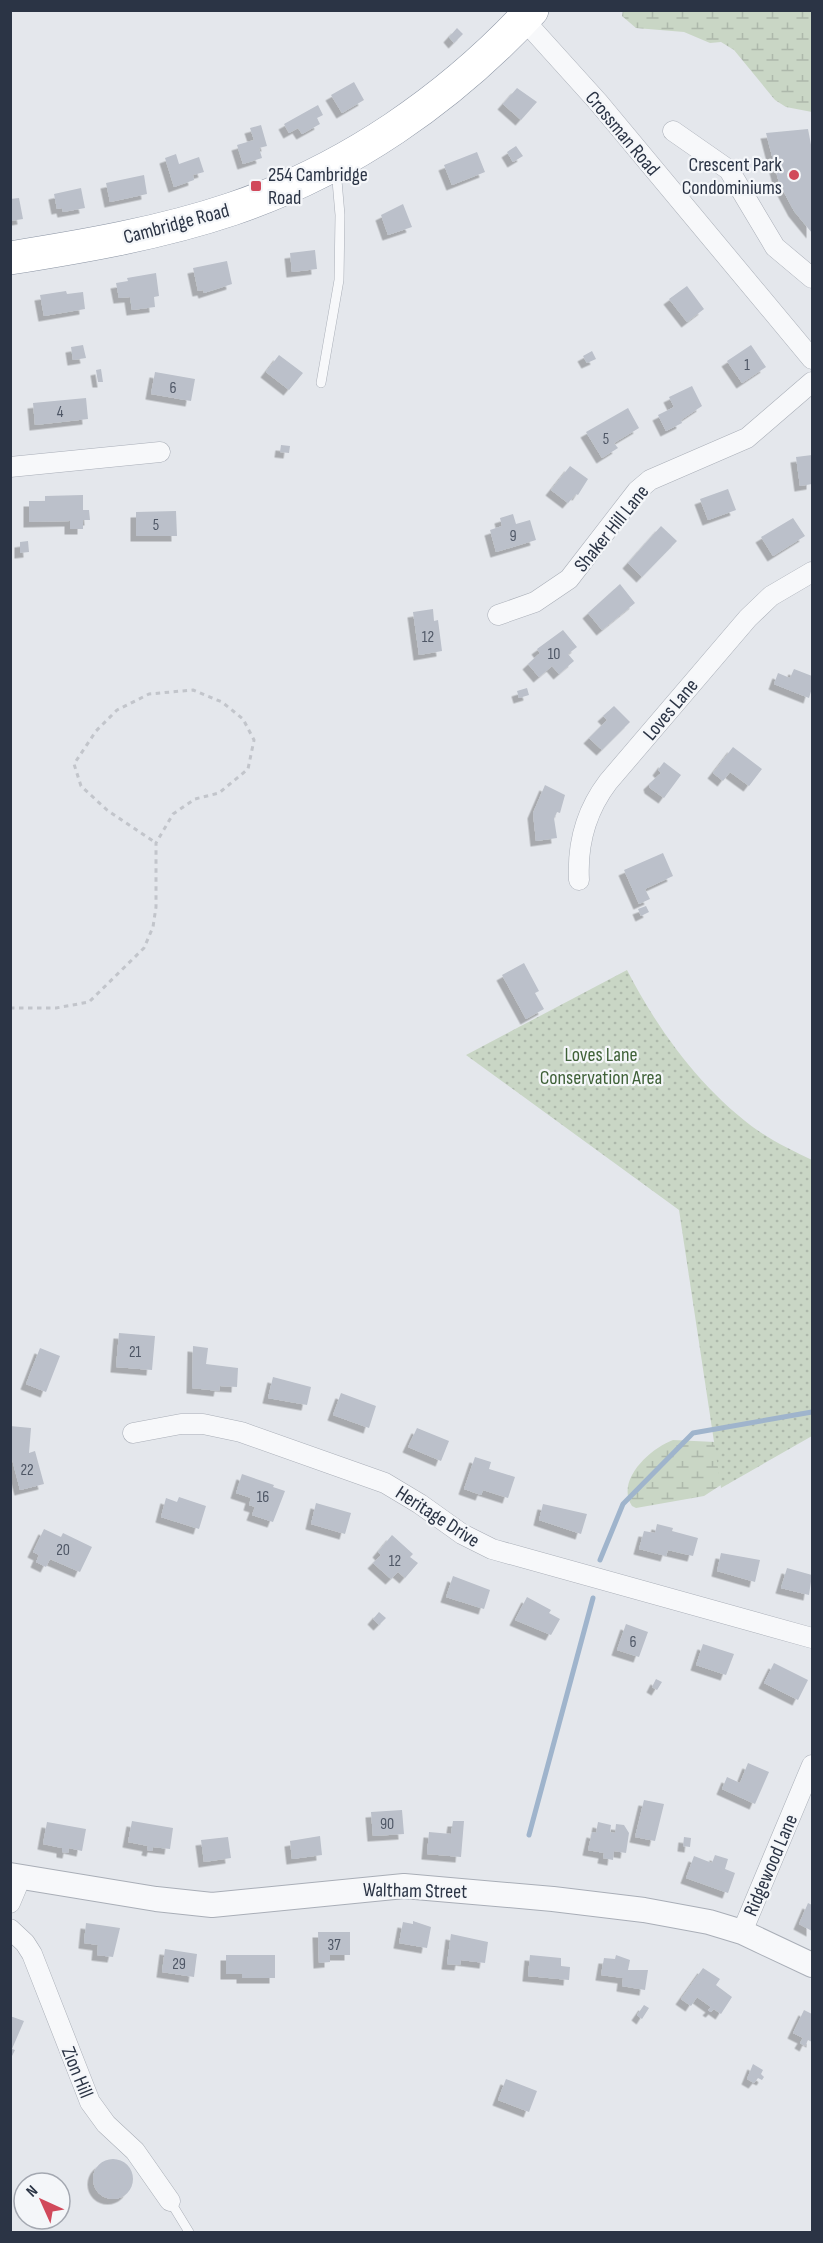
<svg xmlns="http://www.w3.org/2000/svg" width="823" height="2243" viewBox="0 0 823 2243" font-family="'Sofia Sans Condensed',sans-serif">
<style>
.wetland{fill:url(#wetland-marsh)}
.park{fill:url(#park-dots)}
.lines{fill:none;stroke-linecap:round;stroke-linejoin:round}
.stream{stroke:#9fb4cc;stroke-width:5}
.building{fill:#bbc0ca;filter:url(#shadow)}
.service-casing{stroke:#a9aeb7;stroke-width:10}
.minor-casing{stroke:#a9aeb7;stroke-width:21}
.tertiary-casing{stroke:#a9aeb7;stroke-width:26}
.trunk-casing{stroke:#8b94a3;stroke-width:34}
.path{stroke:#c2c5cb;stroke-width:3;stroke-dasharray:4.5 4.5;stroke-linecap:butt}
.service{stroke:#f7f8fa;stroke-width:9}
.minor{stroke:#f7f8fa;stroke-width:20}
.tertiary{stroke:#f7f8fa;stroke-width:24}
.trunk{stroke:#fff;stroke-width:33}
.poi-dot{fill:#d1495b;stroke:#f4f6f9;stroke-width:2}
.labels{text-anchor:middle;stroke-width:4.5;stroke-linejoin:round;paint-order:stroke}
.number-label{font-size:16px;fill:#4f5766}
.street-label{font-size:20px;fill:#2b3445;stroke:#f4f6f9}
.poi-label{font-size:20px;fill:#2b3445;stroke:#f4f6f9;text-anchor:end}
.park-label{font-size:20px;fill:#3f6138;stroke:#f4f6f9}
</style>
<defs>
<pattern id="wetland-marsh" width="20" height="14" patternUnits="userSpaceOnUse" patternTransform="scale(1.5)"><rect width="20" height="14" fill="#c9d6c5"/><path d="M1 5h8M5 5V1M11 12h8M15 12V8" fill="none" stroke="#adb8ab"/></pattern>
<pattern id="park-dots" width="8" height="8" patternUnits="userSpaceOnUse" patternTransform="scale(1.5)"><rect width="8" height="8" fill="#c9d6c5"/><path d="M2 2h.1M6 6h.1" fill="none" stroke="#adb8ab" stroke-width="1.8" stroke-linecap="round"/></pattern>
<filter id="shadow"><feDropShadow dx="-5.5" dy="5.5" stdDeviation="0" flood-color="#0004"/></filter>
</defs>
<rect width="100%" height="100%" fill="#e4e7ec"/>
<path class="wetland" d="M 623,10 L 812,11 L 812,112 L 786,107 L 775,100 L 734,50 L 721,42 L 710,43 L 684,32 L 636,28 L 622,16 Z
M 673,1440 L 715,1442 L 724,1483 L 704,1496 L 636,1508 L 632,1506 C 615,1480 651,1448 673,1440 Z"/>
<path class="park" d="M 627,970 C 658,1031 704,1093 760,1132 C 776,1143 795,1152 812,1160 L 812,1436 L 721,1488 L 679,1210 L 466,1055 Z"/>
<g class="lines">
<path class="stream" d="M 600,1560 L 623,1504 L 693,1433 L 812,1412
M 529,1835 L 593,1598"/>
</g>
<path class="building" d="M 457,28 L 463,34 L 454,43 L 449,37 Z
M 354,82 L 364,100 L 342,113 L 331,95 Z
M 517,88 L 537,102 L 521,120 L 503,104 Z
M 318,105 L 323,115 L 317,118 L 320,124 L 302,134 L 298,128 L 289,133 L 284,124 Z
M 261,125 L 267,146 L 259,148 L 262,158 L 243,164 L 237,145 L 254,140 L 250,128 Z
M 808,129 L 812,150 L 812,233 L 794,211 L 779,183 L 766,133 Z
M 516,146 L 523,156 L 513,162 L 507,152 Z
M 477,152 L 485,172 L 452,185 L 444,165 Z
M 176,154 L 179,164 L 199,157 L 204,172 L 193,175 L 194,180 L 174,187 L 165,158 Z
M 144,175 L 147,194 L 110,202 L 106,183 Z
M 81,188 L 85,208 L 63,212 L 62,208 L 57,209 L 54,194 Z
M 19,198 L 23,219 L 10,221 L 10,199 Z
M 403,204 L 412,227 L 388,235 L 381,215 Z
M 315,250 L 317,269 L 292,272 L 290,253 Z
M 227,261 L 232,284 L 204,293 L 203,290 L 198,291 L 193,268 Z
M 156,273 L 159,296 L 154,297 L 155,307 L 132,310 L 130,297 L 119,298 L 116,283 L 128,281 L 127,278 Z
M 687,286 L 704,309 L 687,322 L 669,299 Z
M 66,291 L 67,294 L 83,292 L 85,309 L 44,316 L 40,295 Z
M 83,345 L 86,358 L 73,360 L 71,347 Z
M 751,345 L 766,367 L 742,383 L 727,361 Z
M 592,351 L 596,359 L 587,363 L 583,356 Z
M 279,355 L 303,373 L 289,390 L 266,372 Z
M 101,369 L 103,382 L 98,382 L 96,370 Z
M 155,372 L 195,379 L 191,401 L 151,394 Z
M 692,386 L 702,406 L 681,420 L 682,423 L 666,431 L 658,415 L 674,407 L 669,397 Z
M 86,398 L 88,419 L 35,425 L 33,403 Z
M 628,408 L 639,428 L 614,443 L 618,448 L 602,458 L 586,432 Z
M 281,445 L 290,446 L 289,453 L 280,452 Z
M 812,455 L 812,484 L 800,486 L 796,457 Z
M 570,466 L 588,479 L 578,495 L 576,494 L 568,503 L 551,490 Z
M 728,489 L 736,510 L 708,520 L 700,499 Z
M 83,495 L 83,510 L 89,510 L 90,520 L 83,520 L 83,529 L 70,529 L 70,521 L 29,522 L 29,501 L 45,501 L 45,496 Z
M 176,511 L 177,536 L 136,536 L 136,512 Z
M 513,514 L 516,524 L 530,520 L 536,540 L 496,552 L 490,530 L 502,526 L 500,518 Z
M 793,518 L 805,536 L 773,556 L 761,537 Z
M 661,526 L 677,541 L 642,577 L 628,563 Z
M 28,541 L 29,552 L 20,553 L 20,542 Z
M 620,584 L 635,603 L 602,630 L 588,613 Z
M 433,609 L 434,621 L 438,620 L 442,651 L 419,655 L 413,612 Z
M 563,630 L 577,647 L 568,654 L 574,661 L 559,674 L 552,666 L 539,677 L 528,664 L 540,653 L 537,649 Z
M 794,669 L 812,676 L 812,688 L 809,698 L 774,684 L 778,673 L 790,678 Z
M 527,688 L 529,695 L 519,698 L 517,691 Z
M 614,706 L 630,722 L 602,750 L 589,738 L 607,720 L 603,716 Z
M 733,747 L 762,769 L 749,786 L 730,772 L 723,781 L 713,773 Z
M 664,762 L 681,775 L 664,798 L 650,788 L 649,784 L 661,773 L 658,770 Z
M 545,785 L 565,795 L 560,813 L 557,812 L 554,818 L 557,838 L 536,841 L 533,813 Z
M 663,853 L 673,876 L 645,889 L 650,899 L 639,904 L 624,870 Z
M 646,906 L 649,912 L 641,916 L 638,909 Z
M 524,963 L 539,991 L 535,993 L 544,1009 L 526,1019 L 502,975 Z
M 119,1333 L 155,1336 L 152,1370 L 116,1367 Z
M 193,1346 L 208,1348 L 206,1364 L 238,1368 L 237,1387 L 220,1386 L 219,1391 L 192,1388 Z
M 40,1348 L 60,1356 L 46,1392 L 26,1384 Z
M 273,1377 L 311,1387 L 307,1405 L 268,1398 Z
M 341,1393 L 376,1406 L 369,1428 L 333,1415 Z
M 10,1426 L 31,1428 L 29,1453 L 35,1451 L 44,1484 L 20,1490 L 10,1451 Z
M 417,1428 L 449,1441 L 441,1461 L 408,1447 Z
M 475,1457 L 491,1462 L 489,1469 L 515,1477 L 508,1498 L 483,1490 L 481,1495 L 464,1489 Z
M 242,1474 L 274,1485 L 273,1487 L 285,1491 L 273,1522 L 252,1515 L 255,1507 L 249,1505 L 251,1498 L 236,1493 Z
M 179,1497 L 206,1506 L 199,1529 L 161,1517 L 166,1498 L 177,1502 Z
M 316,1503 L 351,1513 L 345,1534 L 311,1524 Z
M 543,1504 L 587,1514 L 581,1534 L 539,1520 Z
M 657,1524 L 673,1528 L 672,1531 L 698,1538 L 693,1556 L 668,1550 L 666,1556 L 639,1549 L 644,1531 L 655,1533 Z
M 44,1529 L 61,1537 L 63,1533 L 92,1547 L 80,1572 L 50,1559 L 46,1567 L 36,1562 L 39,1555 L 33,1552 Z
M 392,1535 L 413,1554 L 410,1557 L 418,1563 L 405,1578 L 398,1572 L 391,1579 L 373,1563 L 381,1555 L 378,1552 Z
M 721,1553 L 760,1560 L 755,1582 L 717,1571 Z
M 787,1568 L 812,1575 L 809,1595 L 781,1588 Z
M 453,1576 L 490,1590 L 484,1609 L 446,1597 Z
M 527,1597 L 551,1610 L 549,1613 L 560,1619 L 551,1635 L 515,1620 Z
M 379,1612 L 386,1618 L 379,1625 L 373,1619 Z
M 626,1624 L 648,1632 L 639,1657 L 617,1650 Z
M 703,1644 L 734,1654 L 726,1675 L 696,1665 Z
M 774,1663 L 808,1680 L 798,1700 L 764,1683 Z
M 656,1679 L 662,1682 L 657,1690 L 652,1687 Z
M 748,1763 L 769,1772 L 755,1804 L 722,1789 L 727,1777 L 740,1783 Z
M 644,1800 L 664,1804 L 655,1841 L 635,1837 Z
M 402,1810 L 404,1834 L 373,1836 L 371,1812 Z
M 132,1821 L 173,1828 L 170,1849 L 153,1847 L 152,1851 L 147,1850 L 148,1846 L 128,1842 Z
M 453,1821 L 464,1821 L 461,1857 L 427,1854 L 429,1832 L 451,1834 Z
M 47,1822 L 86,1829 L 82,1851 L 69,1848 L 68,1853 L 62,1852 L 62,1848 L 43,1844 Z
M 598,1822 L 611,1825 L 610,1832 L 615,1833 L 616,1824 L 624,1825 L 629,1833 L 626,1853 L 614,1851 L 613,1860 L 603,1858 L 604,1853 L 588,1850 L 592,1832 L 596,1833 Z
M 320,1836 L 322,1855 L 292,1859 L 290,1841 Z
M 228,1837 L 231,1858 L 204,1862 L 201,1840 Z
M 684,1837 L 691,1838 L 690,1847 L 683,1846 Z
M 715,1855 L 728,1859 L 725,1869 L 735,1873 L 728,1893 L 686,1878 L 694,1856 L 712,1863 Z
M 808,1903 L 812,1905 L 812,1931 L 799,1924 Z
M 413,1921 L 431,1927 L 427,1948 L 399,1943 L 403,1922 L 413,1924 Z
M 86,1923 L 120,1928 L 113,1957 L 97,1955 L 98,1945 L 84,1943 Z
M 318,1932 L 350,1932 L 350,1955 L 330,1955 L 330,1962 L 319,1963 Z
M 451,1934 L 488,1942 L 485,1963 L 461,1960 L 460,1965 L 447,1964 Z
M 165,1949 L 197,1954 L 194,1977 L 162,1972 Z
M 226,1955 L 275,1955 L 275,1978 L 242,1978 L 242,1974 L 226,1974 Z
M 530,1955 L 561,1958 L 561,1966 L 570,1967 L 569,1980 L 528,1976 Z
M 616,1955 L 630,1960 L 628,1970 L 648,1970 L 645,1990 L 622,1986 L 623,1978 L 601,1975 L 604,1958 L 615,1959 Z
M 703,1968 L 720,1979 L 716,1985 L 732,1997 L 721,2014 L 714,2009 L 711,2012 L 708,2010 L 711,2007 L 697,1997 L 691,2006 L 681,1999 Z
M 644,2005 L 649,2008 L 642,2019 L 637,2015 Z
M 804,2010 L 812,2014 L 812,2042 L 808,2040 L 805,2046 L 800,2043 L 803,2038 L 793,2033 Z
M 10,2016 L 24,2021 L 12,2049 L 15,2050 L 10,2060 Z
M 753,2064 L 763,2070 L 761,2074 L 764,2077 L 762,2080 L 758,2078 L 754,2083 L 747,2079 Z
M 506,2079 L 537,2091 L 529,2112 L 498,2100 Z
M93 2179a20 20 0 1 1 40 0a20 20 0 1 1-40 0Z"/>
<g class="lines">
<g class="service-casing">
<path id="service" d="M 321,383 L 339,280 L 340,215 L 336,169
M 170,2201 L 189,2232"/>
</g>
<g class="minor-casing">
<path id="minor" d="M 524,20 L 598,102 L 812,359
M 673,131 L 729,170 L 775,247 L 812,278
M 10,467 L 160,452
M 498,615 L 535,602 L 569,579 L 637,491 L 650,480 L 747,438 L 812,382
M 579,880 C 577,843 586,811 608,782 L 748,618 L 771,596 L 812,572
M 133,1433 L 181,1424 L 203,1424 L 241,1432 L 385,1483 L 420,1504 L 462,1534 L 492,1549 L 812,1638
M 10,1903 L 21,1877
M 10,1929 L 25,1943 L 32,1954 L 90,2102 L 106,2124 L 135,2151 L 170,2201
M 742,1932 L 812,1765"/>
</g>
<g class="tertiary-casing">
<path id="tertiary" d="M 10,1875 L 156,1899 L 212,1905 L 404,1886 L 553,1899 L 644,1910 L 709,1922 L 742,1932 L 812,1965"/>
</g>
<g class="trunk-casing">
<path id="trunk" d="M 10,258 C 85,246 161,233 232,209 C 347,170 450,99 532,10"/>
</g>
<path class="path" d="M 10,1008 L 56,1008 L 89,1002 L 144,948 L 153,927 L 156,907 L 156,843 L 173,814 L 195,799 L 219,793 L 248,769 L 254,740 L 243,719 L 222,702 L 193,690 L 149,694 L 117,710 L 96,731 L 74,764 L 81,786 L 107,810 L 156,843"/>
<use href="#service" class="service"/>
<use href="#minor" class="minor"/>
<use href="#tertiary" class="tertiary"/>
<use href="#trunk" class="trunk"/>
</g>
<g class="poi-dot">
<circle cx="794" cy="175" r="6"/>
<rect x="250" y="180" width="12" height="12" rx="3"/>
</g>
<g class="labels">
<g class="number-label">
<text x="747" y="370">1</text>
<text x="173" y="393">6</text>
<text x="60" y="417">4</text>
<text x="606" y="444">5</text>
<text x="156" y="530">5</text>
<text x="513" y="541">9</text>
<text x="428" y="642">12</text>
<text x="554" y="659">10</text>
<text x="135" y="1357">21</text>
<text x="27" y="1475">22</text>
<text x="263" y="1502">16</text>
<text x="63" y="1555">20</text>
<text x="395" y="1566">12</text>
<text x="633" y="1647">6</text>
<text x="387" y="1829">90</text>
<text x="334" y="1950">37</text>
<text x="179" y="1969">29</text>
</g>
<g class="street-label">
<text transform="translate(623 133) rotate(50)" y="7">Crossman Road</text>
<text transform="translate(176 223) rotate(-15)" y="7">Cambridge Road</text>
<text transform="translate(611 528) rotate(-51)" y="7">Shaker Hill Lane</text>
<text transform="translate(670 709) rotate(-50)" y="7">Loves Lane</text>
<text transform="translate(438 1516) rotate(33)" y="7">Heritage Drive</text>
<text transform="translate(770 1865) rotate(-67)" y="7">Ridgewood Lane</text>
<text transform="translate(415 1890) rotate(1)" y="7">Waltham Street</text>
<text transform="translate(78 2072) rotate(68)" y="7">Zion Hill</text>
</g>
<g class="poi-label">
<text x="782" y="171">Crescent Park<tspan x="782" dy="23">Condominiums</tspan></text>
<text x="268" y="181" text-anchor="start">254 Cambridge<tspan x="268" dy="23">Road</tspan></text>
</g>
<g class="park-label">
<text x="601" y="1061">Loves Lane<tspan x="601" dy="23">Conservation Area</tspan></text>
</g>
</g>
<rect width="823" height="2243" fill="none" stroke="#2b3445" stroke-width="24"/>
<g transform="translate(42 2201) rotate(315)"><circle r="28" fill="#f4f6f9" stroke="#a4a8b1" stroke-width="1.5"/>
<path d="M0-4.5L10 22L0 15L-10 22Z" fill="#d1495b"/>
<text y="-9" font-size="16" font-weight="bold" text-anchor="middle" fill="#2b3445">N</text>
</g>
</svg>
